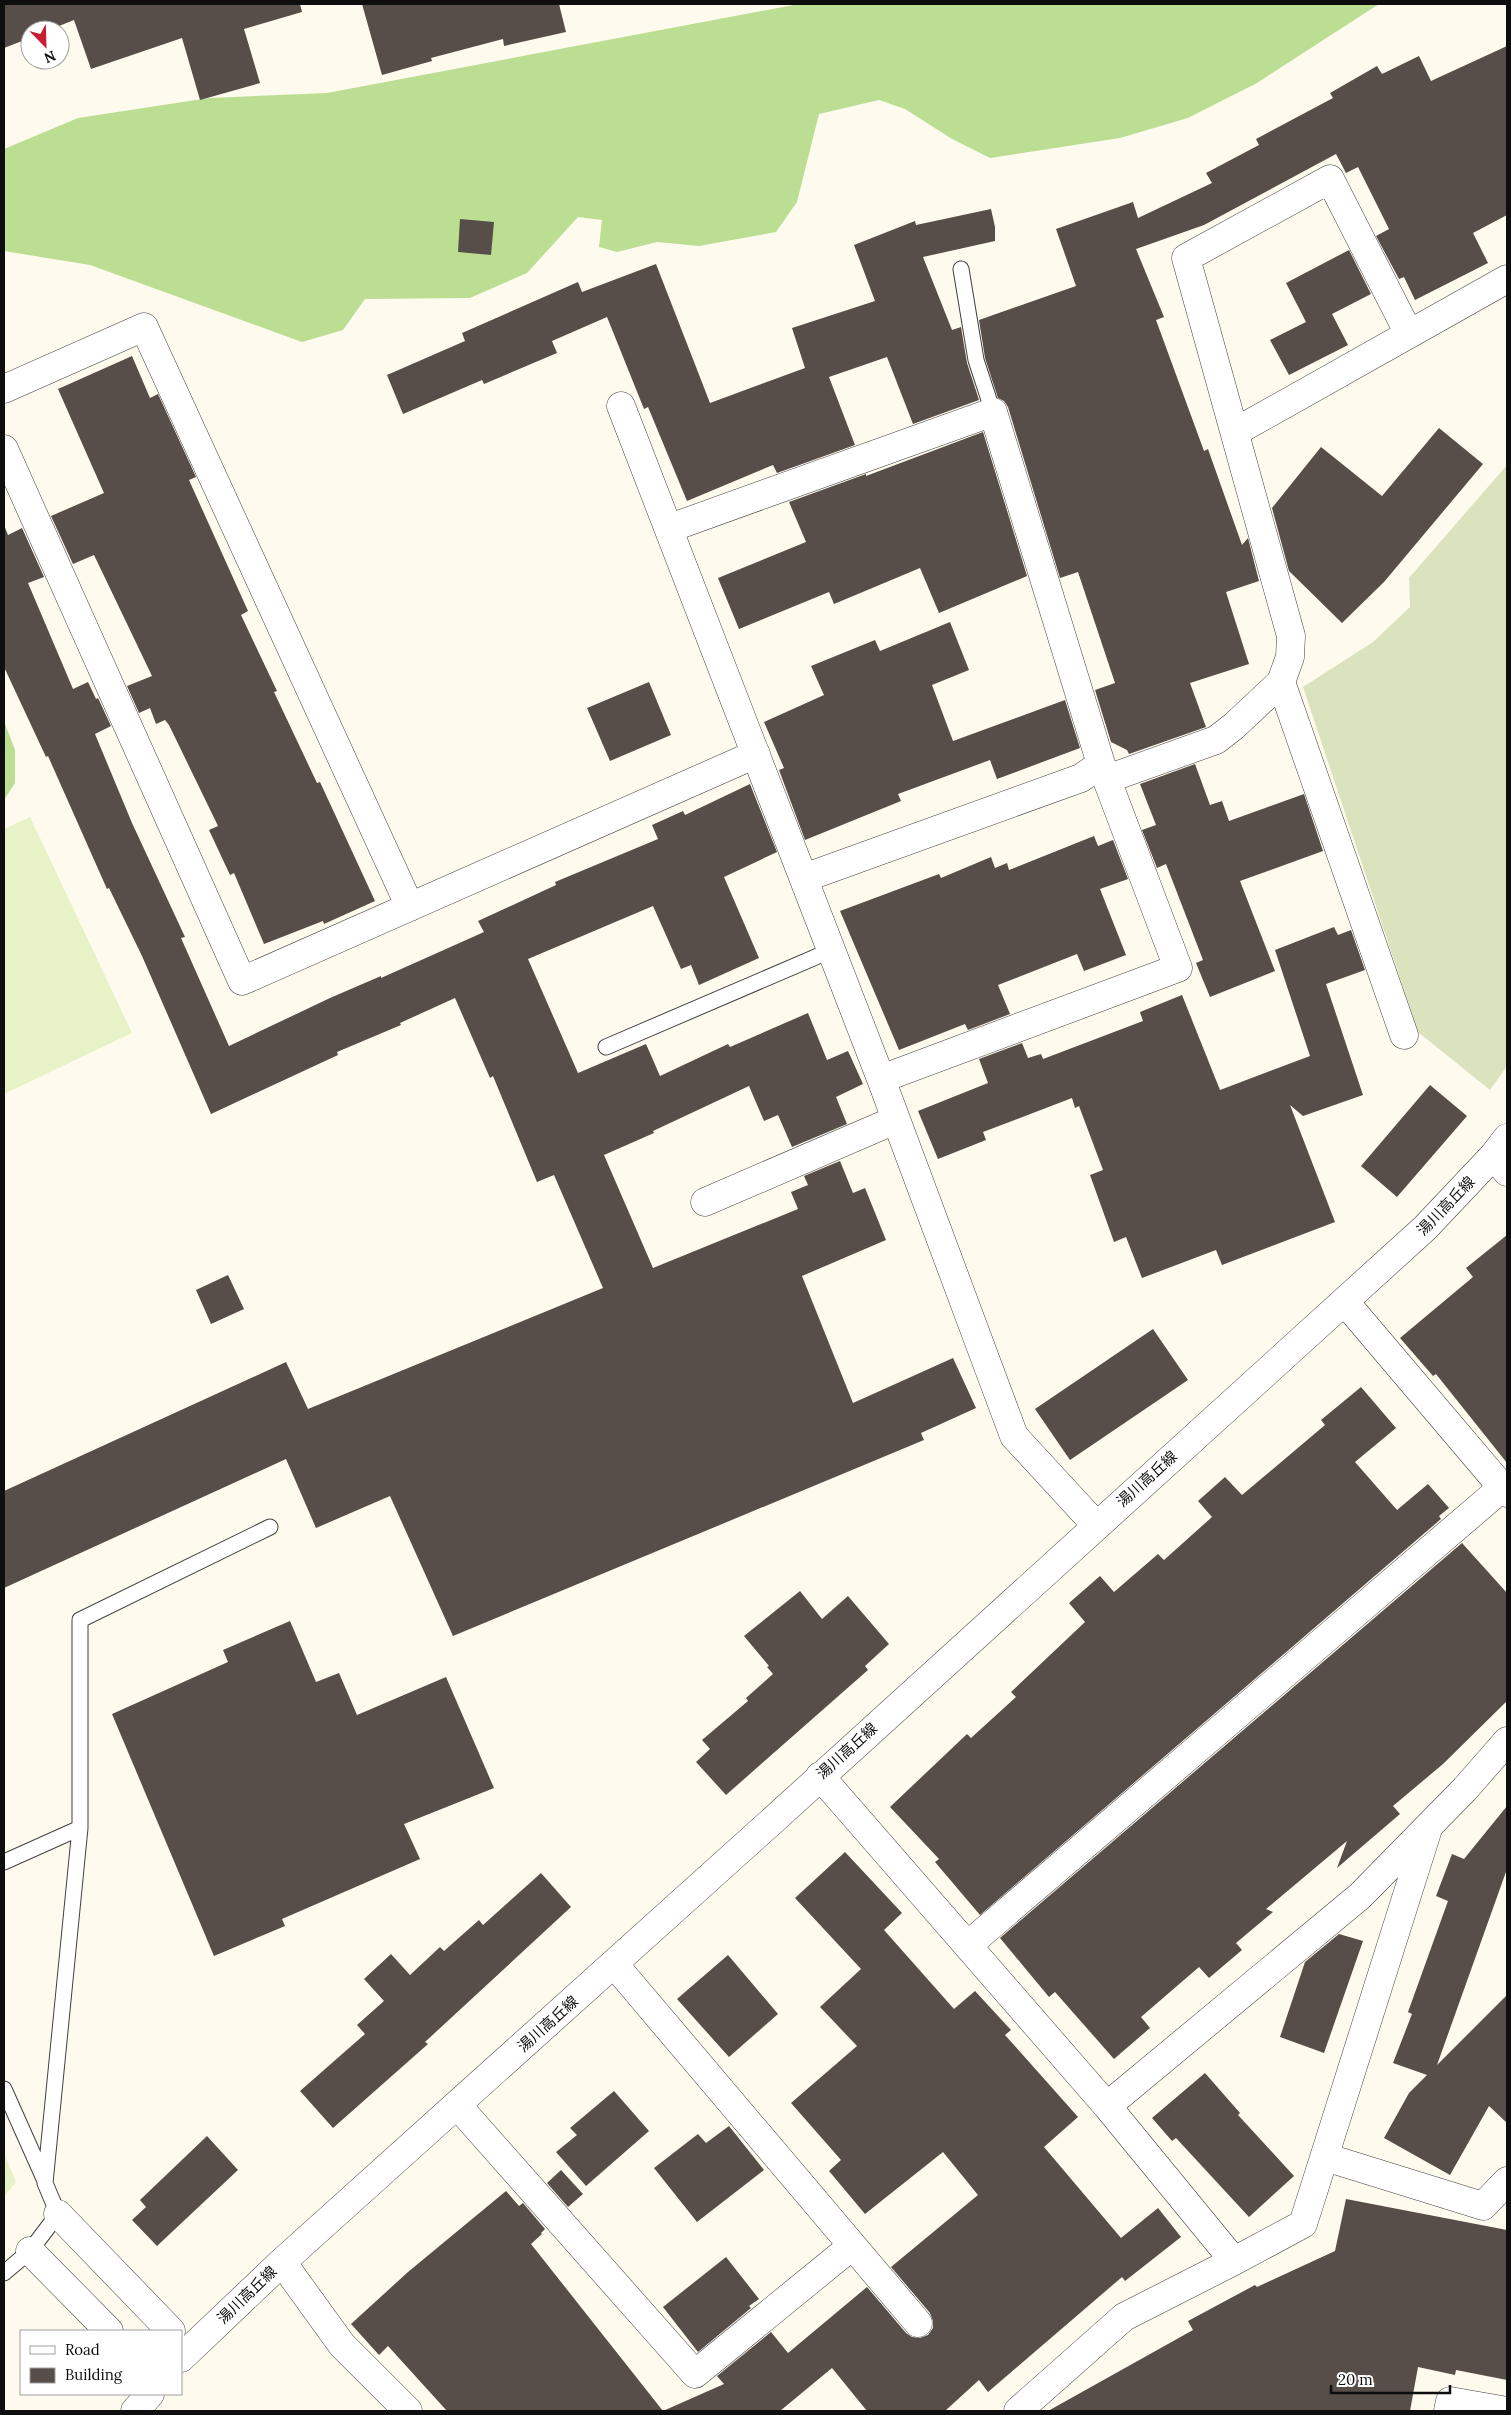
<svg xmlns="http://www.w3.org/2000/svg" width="1511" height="2415" viewBox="0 0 1511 2415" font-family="Lora,'Noto Sans JP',serif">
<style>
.forest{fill:#bbde93}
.cemetery{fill:#dae3bd}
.pitch{fill:#e7f3c7}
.building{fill:#574d49}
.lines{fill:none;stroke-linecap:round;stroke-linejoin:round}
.service-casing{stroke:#414141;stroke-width:17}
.minor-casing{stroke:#414141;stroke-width:29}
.tertiary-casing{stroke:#414141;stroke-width:29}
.service{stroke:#fff;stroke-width:15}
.minor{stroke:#fff;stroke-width:28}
.tertiary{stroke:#fff;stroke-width:28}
.labels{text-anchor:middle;stroke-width:5;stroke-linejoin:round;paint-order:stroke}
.street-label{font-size:15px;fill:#0e0e0e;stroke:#fff}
</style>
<rect width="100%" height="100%" fill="#fffaee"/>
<path class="forest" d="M 799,4 L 1379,4 L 1257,83 L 1188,118 L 1120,138 L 990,158 L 952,139 L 905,109 L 879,100 L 819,114 L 797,202 L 776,232 L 699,246 L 657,242 L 617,252 L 599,247 L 602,220 L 578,217 L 527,273 L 470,298 L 365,299 L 343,330 L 302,342 L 90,265 L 4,251 L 4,149 L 78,118 L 209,98 L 327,93 Z
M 4,721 L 15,750 L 15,783 L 4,800 Z"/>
<path class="cemetery" d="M 1507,465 L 1507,1066 L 1490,1090 L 1418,1032 L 1303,687 L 1373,642 L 1410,607 L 1409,578 Z"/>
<path class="pitch" d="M 30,817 L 132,1033 L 4,1094 L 4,829 Z
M 4,2153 L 16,2182 L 4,2197 Z"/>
<path class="building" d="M 4,4 L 300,4 L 302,12 L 244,29 L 260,83 L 200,100 L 182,38 L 91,69 L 74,20 L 49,30 L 30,30 L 30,38 L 4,48 Z
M 362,4 L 559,4 L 566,32 L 504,46 L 503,39 L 431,58 L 432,61 L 382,75 Z
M 1507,46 L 1507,215 L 1473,233 L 1488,263 L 1415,300 L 1404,277 L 1399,279 L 1376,236 L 1389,229 L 1358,167 L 1346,173 L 1336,154 L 1204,225 L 1136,249 L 1164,317 L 1156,320 L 1204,451 L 1208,449 L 1242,545 L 1248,538 L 1259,581 L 1226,592 L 1249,664 L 1190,683 L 1206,727 L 1129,754 L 1127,750 L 1111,742 L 1095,690 L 1115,683 L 1078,572 L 1060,578 L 1008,407 L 1004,401 L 998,398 L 985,358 L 979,320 L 1076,286 L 1056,229 L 1133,202 L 1138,218 L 1212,183 L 1206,173 L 1259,145 L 1256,139 L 1333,98 L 1330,93 L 1377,66 L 1382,74 L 1419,56 L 1431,81 Z
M 991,209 L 995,227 L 995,241 L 923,257 L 952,330 L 961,327 L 967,363 L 979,400 L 913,424 L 887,357 L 829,377 L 855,445 L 777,473 L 773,465 L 687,501 L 648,407 L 644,409 L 607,317 L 552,341 L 557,353 L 484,384 L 482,380 L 403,414 L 387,375 L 465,341 L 462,333 L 578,282 L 582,292 L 656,264 L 710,403 L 805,368 L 792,328 L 875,301 L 854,245 L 915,221 L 916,225 Z
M 460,219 L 494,222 L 491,255 L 458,252 Z
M 1349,250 L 1371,294 L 1332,314 L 1348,345 L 1289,375 L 1270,340 L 1306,322 L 1286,283 Z
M 132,356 L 150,398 L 158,394 L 196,477 L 189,480 L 248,611 L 241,615 L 277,691 L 274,692 L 317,783 L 320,782 L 375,901 L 324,924 L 323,921 L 264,944 L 234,873 L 230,875 L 209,830 L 218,826 L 169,725 L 165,720 L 156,724 L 150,708 L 139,713 L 127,686 L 152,676 L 94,555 L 73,564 L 51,516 L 104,493 L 58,389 Z
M 1439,428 L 1483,464 L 1384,582 L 1342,623 L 1289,571 L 1272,508 L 1321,447 L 1382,496 Z
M 983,432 L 1027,576 L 939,613 L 920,568 L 834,604 L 829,592 L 739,629 L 718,578 L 806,542 L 789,502 L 866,474 L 866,476 Z
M 4,525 L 8,535 L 22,528 L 44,577 L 28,583 L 73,689 L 88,682 L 96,699 L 98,698 L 111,726 L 95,734 L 132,823 L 185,937 L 181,938 L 229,1046 L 330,998 L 381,976 L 381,978 L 484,932 L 478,921 L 556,885 L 555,882 L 658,839 L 652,825 L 683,811 L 685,815 L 750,784 L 777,852 L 724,877 L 759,958 L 699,985 L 691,965 L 681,969 L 653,906 L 528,959 L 578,1073 L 646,1044 L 660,1076 L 728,1044 L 730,1047 L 808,1013 L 827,1060 L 848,1051 L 863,1084 L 836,1097 L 847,1124 L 792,1147 L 778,1115 L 764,1121 L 749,1086 L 653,1131 L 654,1133 L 604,1155 L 653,1268 L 798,1209 L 791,1192 L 808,1185 L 804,1176 L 840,1161 L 853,1193 L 865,1188 L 886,1240 L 802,1276 L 853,1403 L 953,1358 L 976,1408 L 921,1433 L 924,1440 L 453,1636 L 390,1496 L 316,1528 L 286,1459 L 4,1588 L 4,1491 L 286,1362 L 308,1409 L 603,1288 L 554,1175 L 537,1182 L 493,1076 L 490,1078 L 455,998 L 400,1023 L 401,1025 L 337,1052 L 338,1055 L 211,1114 L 142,956 L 109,888 L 107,889 L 48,756 L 46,757 L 4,667 Z
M 950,622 L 969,670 L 932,685 L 953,741 L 1065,700 L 1080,748 L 997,779 L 990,760 L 898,794 L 901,801 L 805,840 L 779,770 L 784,768 L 764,722 L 824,695 L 811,666 L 875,640 L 880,651 Z
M 649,682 L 671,735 L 610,761 L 587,708 Z
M 1195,764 L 1210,805 L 1222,801 L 1229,821 L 1304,794 L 1323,851 L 1240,881 L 1275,971 L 1210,997 L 1196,963 L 1203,960 L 1166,864 L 1157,868 L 1142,830 L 1156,825 L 1140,784 Z
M 1094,836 L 1098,846 L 1113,840 L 1128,879 L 1100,889 L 1126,955 L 1084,971 L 1077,954 L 998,985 L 1010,1014 L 968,1030 L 965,1024 L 899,1050 L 840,911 L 939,874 L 941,878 L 991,857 L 995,868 L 1007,863 L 1009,870 Z
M 1334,927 L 1338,935 L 1351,930 L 1365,970 L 1326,984 L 1363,1095 L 1303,1116 L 1290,1105 L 1335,1222 L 1222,1265 L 1216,1250 L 1142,1278 L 1126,1237 L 1114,1242 L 1090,1175 L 1103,1170 L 1079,1106 L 1075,1108 L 1072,1098 L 983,1132 L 986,1140 L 938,1159 L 918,1111 L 988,1083 L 979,1059 L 1022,1043 L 1028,1058 L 1041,1054 L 1043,1059 L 1143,1021 L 1140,1012 L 1182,995 L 1220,1090 L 1310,1056 L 1275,950 Z
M 1430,1085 L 1467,1116 L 1397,1197 L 1361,1166 Z
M 1507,1235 L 1507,1463 L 1436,1374 L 1433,1376 L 1400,1338 L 1473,1277 L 1466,1268 Z
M 228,1275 L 244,1309 L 211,1324 L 196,1290 Z
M 1153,1329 L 1188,1380 L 1070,1460 L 1035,1409 Z
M 1361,1387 L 1396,1428 L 1355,1462 L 1397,1510 L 1428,1484 L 1449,1508 L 1439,1516 L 1441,1519 L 980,1915 L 935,1862 L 939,1859 L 890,1807 L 967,1734 L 971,1738 L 1016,1697 L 1011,1692 L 1085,1622 L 1069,1603 L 1100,1576 L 1114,1592 L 1158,1554 L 1164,1560 L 1212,1517 L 1198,1501 L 1225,1477 L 1242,1495 L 1325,1425 L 1321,1420 Z
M 1462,1543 L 1507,1593 L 1507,1701 L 1443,1764 L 1393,1806 L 1400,1814 L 1337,1868 L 1347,1841 L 1266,1909 L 1273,1912 L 1236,1943 L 1242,1950 L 1209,1978 L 1199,1967 L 1141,2017 L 1150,2028 L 1114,2059 L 1055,1992 L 1049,1997 L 1000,1938 Z
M 800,1591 L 822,1619 L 848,1596 L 889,1644 L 865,1666 L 868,1670 L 726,1795 L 696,1762 L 710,1749 L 702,1740 L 748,1701 L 746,1698 L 773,1674 L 767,1667 L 769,1666 L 744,1636 Z
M 290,1621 L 316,1682 L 339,1673 L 357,1715 L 446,1677 L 494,1788 L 404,1824 L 420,1859 L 282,1919 L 285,1926 L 214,1956 L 112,1714 L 228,1662 L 223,1650 Z
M 1507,1806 L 1507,1869 L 1437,2065 L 1507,1995 L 1507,2123 L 1489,2106 L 1450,2175 L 1384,2138 L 1409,2093 L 1427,2075 L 1393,2063 L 1412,2014 L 1408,2012 L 1448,1901 L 1436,1896 L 1452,1854 L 1464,1859 Z
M 845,1852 L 902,1913 L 884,1930 L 954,2009 L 975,1991 L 1011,2030 L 1005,2035 L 1078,2117 L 1044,2147 L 1121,2238 L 1158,2208 L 1181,2237 L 1125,2281 L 1122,2277 L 988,2392 L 979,2380 L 945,2411 L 867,2411 L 832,2368 L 780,2411 L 447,2411 L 388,2346 L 379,2355 L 351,2324 L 408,2272 L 506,2191 L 519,2206 L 523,2203 L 545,2229 L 541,2233 L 542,2234 L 531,2244 L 663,2411 L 724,2384 L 717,2376 L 771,2332 L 788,2353 L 867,2287 L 906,2333 L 912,2337 L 920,2338 L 928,2335 L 933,2328 L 933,2321 L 930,2313 L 891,2267 L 978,2195 L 943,2152 L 865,2214 L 829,2171 L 841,2160 L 791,2103 L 857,2046 L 820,2007 L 861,1969 L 795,1898 Z
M 541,1873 L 571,1907 L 425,2042 L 428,2044 L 333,2128 L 300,2091 L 365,2034 L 357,2025 L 384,2001 L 364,1979 L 391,1954 L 410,1975 L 440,1947 L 444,1951 L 479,1920 L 483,1925 Z
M 1339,1934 L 1363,1941 L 1324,2053 L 1280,2037 L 1305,1962 Z
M 728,1955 L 778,2014 L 729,2057 L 677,1999 Z
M 1205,2073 L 1240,2113 L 1238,2115 L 1294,2176 L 1249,2217 L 1176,2138 L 1172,2141 L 1152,2118 Z
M 614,2091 L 649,2131 L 586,2186 L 556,2152 L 577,2135 L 570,2128 Z
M 729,2126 L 764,2170 L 697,2222 L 654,2168 L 698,2134 L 706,2143 Z
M 207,2136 L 238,2170 L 157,2246 L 132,2220 L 146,2207 L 140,2200 Z
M 561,2170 L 583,2194 L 568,2207 L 547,2183 Z
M 1346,2199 L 1507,2230 L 1507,2380 L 1456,2370 L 1455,2375 L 1418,2367 L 1410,2411 L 1048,2411 L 1193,2330 L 1188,2321 L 1255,2285 L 1257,2287 L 1335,2251 Z
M 726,2257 L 759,2299 L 749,2306 L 751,2308 L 698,2352 L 663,2307 Z"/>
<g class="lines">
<g class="service-casing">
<path id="service" d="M 961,269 L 976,360 L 993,412
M 606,1047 L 832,950
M 4,1862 L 80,1828
M 4,2089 L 45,2181
M 4,2273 L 30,2251 L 58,2214 L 45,2183 L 80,1828 L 80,1620 L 270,1527"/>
</g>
<g class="minor-casing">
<path id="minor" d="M 4,389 L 144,327 L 410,907
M 621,406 L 881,1079 L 1014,1436 L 1096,1525
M 1235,432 L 1507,279
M 4,449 L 242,981 L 756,754
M 670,528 L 993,412 L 1101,764 L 1178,968 L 881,1079
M 1281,682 L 1404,1035
M 1107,779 L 1216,740 L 1234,726 L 1281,682 L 1290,657 L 1291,636 L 1186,258 L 1330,179 L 1409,334
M 804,878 L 1081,778 L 1101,764
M 1494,1155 L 1507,1172
M 705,1202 L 895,1120
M 1345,1302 L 1507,1493
M 820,1776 L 1107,2106 L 1234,2261 L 1124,2317 L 1018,2411
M 968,1945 L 1503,1487
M 614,1964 L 918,2323
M 457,2105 L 695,2374 L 852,2246
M 1107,2106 L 1360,1896 L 1465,1789 L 1507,1741
M 1325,2157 L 1483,2206 L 1507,2181
M 58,2214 L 171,2331
M 30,2251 L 109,2331
M 1234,2261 L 1303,2224 L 1427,1832
M 282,2262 L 342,2345 L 408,2411
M 1448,2411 L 1450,2401 L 1507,2411"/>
</g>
<g class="tertiary-casing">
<path id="tertiary" d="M 181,2358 L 282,2262 L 771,1822 L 1425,1228 L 1494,1155 L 1507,1138
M 135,2411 L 150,2394"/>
</g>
<use href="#service" class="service"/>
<use href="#minor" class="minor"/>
<use href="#tertiary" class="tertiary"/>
</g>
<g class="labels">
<g class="street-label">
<text transform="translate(1446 1206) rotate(-46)" y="5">湯川高丘線</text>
<text transform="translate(1147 1479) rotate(-42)" y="5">湯川高丘線</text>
<text transform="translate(847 1751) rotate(-42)" y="5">湯川高丘線</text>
<text transform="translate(548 2024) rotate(-42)" y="5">湯川高丘線</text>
<text transform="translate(247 2295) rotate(-44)" y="5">湯川高丘線</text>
</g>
</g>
<rect width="1511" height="2415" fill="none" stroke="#0e0e0e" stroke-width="10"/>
<rect x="20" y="2330" width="162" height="65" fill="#ffffff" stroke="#9f9f9f"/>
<rect x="30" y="2346" width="25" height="8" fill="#ffffff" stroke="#9f9f9f"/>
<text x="65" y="2355" font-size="15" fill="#0e0e0e">Road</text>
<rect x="30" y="2368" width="25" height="15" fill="#574d49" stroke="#9f9f9f"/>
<text x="65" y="2380" font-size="15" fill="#0e0e0e">Building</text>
<g transform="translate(45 45) rotate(157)"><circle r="24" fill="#ffffff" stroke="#9f9f9f"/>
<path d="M0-4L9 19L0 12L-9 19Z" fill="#c71c32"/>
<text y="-8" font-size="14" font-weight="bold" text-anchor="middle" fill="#0e0e0e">N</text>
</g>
<path d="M1331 2385v8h119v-8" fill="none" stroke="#0e0e0e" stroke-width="2.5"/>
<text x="1338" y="2385" font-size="15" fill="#0e0e0e" stroke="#ffffff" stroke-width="4" paint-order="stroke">20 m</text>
</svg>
